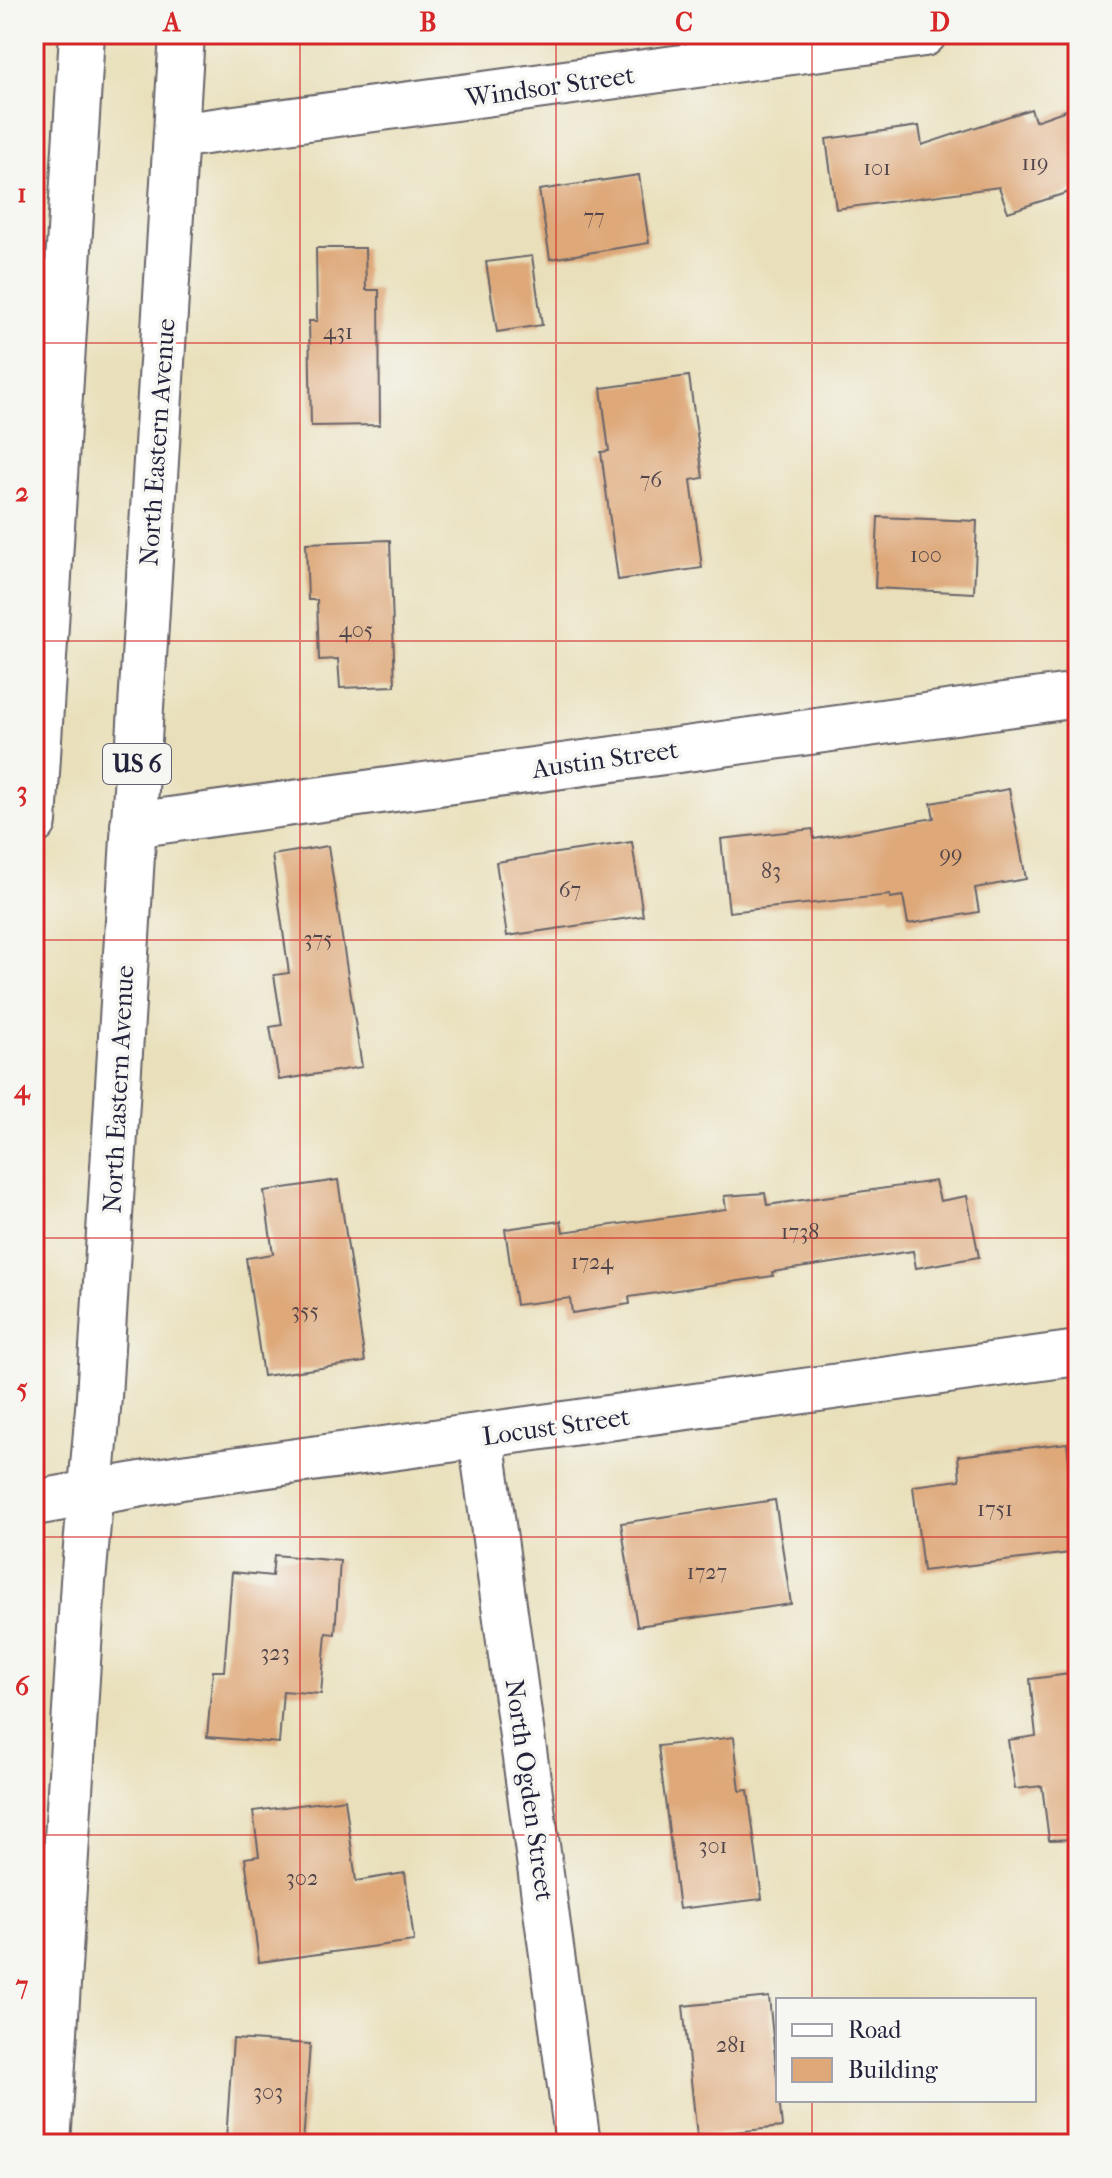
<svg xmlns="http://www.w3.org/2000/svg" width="1112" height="2178" viewBox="0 0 1112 2178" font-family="'IM FELL French Canon',serif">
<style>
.building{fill:#dea879}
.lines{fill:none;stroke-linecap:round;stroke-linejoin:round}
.minor-casing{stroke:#686468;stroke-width:48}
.tertiary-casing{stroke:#686468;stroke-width:48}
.primary-casing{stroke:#686468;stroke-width:48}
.minor{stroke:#fff;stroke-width:44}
.tertiary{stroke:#fff;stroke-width:44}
.primary{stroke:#fff;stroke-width:44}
.grid{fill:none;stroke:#d62828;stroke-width:2;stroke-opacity:0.55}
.labels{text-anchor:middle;stroke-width:7;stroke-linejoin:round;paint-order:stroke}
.number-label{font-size:22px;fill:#51444a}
.shield{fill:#f6f6f2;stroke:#626272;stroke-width:2}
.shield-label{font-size:24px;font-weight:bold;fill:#22223b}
.street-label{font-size:26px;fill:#22223b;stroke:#f6f6f2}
.neatline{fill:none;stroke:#d62828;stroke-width:3}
.grid-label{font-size:26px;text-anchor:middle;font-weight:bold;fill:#d62828}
</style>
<rect width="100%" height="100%" fill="#f6f6f2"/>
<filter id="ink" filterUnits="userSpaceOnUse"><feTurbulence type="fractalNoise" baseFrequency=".0125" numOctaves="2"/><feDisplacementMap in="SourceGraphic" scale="16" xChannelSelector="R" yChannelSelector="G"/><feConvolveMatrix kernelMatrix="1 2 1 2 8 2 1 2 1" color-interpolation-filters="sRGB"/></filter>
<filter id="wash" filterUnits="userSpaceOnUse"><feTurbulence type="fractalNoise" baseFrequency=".006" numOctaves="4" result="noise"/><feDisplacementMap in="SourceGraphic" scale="32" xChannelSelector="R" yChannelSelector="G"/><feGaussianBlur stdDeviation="1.8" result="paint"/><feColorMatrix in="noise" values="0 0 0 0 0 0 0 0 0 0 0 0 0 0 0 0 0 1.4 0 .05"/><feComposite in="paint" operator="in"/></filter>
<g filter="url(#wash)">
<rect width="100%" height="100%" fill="#e9e0bb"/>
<g id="blocks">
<path class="building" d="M 1078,106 L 1078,189 L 1008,212 L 999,187 L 836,209 L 826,139 L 919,126 L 922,145 L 1031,109 L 1035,121 Z
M 639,175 L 649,243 L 550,259 L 539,190 Z
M 316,248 L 365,248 L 366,290 L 379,290 L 380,425 L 311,426 L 309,321 L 317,321 Z
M 532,256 L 542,325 L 497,332 L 486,262 Z
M 689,376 L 703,478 L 691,480 L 702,568 L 618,580 L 601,452 L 609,451 L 601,388 Z
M 878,517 L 977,521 L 974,593 L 875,588 Z
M 390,540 L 395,686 L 340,688 L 338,659 L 319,660 L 317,600 L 308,600 L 306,543 Z
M 1009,789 L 1026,879 L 975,888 L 979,912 L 908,924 L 903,896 L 890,898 L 890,895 L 729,912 L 721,839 L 813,829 L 814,839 L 934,818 L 931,803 Z
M 632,842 L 643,916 L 507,936 L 496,862 Z
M 328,846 L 362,1067 L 279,1080 L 270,1027 L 282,1025 L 274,975 L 289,973 L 272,855 Z
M 338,1180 L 365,1362 L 263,1376 L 246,1258 L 273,1254 L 264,1191 Z
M 935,1181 L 940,1201 L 967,1196 L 979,1257 L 916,1268 L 913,1251 L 772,1272 L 773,1276 L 629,1297 L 630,1304 L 572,1313 L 570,1298 L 516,1305 L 505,1229 L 561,1221 L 563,1232 L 726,1209 L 724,1196 L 765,1193 L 767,1205 Z
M 1067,1443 L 1078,1530 L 1078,1552 L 923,1571 L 913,1486 L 960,1480 L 958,1456 Z
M 775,1500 L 791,1604 L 637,1626 L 621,1523 Z
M 274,1555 L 340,1561 L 335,1634 L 326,1633 L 321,1694 L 283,1691 L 279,1743 L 207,1737 L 213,1671 L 224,1671 L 232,1572 L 272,1576 Z
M 1078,1673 L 1078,1839 L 1049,1840 L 1042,1786 L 1015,1789 L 1008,1740 L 1036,1736 L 1030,1679 Z
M 734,1737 L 740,1791 L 748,1790 L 762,1899 L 679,1909 L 658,1746 Z
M 345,1799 L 356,1881 L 405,1873 L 414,1941 L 259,1962 L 245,1858 L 259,1856 L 253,1811 Z
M 769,1997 L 782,2127 L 697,2136 L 683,2006 Z
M 233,2039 L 310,2044 L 303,2144 L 226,2139 Z"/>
</g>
</g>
<g filter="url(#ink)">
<use href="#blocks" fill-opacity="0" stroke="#686468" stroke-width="2"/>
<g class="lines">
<g class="minor-casing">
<path id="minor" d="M 176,136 L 924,34
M 133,825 L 1078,695
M 481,1437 L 578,2144
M 91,1493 L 181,1477 L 1078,1353"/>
</g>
<g class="tertiary-casing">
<path id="tertiary" d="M 34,1503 L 91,1493"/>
</g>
<g class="primary-casing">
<path id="primary" d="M 34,822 L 82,34
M 48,2144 L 83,1582 L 99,1397 L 182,34"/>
</g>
<use href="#minor" class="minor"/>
<use href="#tertiary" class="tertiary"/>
<use href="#primary" class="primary"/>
</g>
</g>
<path class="grid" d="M 300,34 L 300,2144M 556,34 L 556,2144M 812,34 L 812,2000M 34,343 L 1078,343M 34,641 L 1078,641M 34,940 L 1078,940M 34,1238 L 1078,1238M 34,1537 L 1078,1537M 34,1835 L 1078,1835M 812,2100 L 812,2144"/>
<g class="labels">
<g class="number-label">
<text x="1035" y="170">119</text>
<text x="877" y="175">101</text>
<text x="594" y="224">77</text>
<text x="338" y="339">431</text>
<text x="651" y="487">76</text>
<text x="926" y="562">100</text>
<text x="356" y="637">405</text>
<text x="951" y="861">99</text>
<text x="771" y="878">83</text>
<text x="570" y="897">67</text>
<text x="318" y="946">375</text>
<text x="800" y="1239">1738</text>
<text x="592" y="1269">1724</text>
<text x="305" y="1318">355</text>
<text x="995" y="1516">1751</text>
<text x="707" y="1579">1727</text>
<text x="275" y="1660">323</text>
<text x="713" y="1853">301</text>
<text x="302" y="1885">302</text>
<text x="731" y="2052">281</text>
<text x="268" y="2099">303</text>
</g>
<rect class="shield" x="103" y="744" width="68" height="40" rx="6"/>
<g class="shield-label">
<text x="137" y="772">US 6</text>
</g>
<g class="street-label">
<text transform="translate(550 86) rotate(-8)" y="9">Windsor Street</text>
<text transform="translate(157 442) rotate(-86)" y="9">North Eastern Avenue</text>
<text transform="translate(605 759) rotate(-8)" y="9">Austin Street</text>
<text transform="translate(118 1089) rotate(-87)" y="9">North Eastern Avenue</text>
<text transform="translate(556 1426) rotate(-8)" y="9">Locust Street</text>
<text transform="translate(530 1790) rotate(82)" y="9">North Ogden Street</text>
</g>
</g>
<rect width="1112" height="2178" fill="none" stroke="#f6f6f2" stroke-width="88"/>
<rect x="776" y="1998" width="260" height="104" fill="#f6f6f2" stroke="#a1a1a9" stroke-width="2"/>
<rect x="792" y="2024" width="40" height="12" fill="#ffffff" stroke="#a1a1a9" stroke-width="2"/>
<text x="848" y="2038" font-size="24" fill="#22223b">Road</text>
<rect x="792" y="2058" width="40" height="24" fill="#dea879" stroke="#a1a1a9" stroke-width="2"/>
<text x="848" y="2078" font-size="24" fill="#22223b">Building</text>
<rect x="44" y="44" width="1024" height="2090" class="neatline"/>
<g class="grid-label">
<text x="172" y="31">A</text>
<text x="428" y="31">B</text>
<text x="684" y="31">C</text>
<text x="940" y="31">D</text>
<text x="22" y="202">1</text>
<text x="22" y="501">2</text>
<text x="22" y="800">3</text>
<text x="22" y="1098">4</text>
<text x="22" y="1397">5</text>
<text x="22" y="1695">6</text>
<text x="22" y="1994">7</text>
</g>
</svg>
